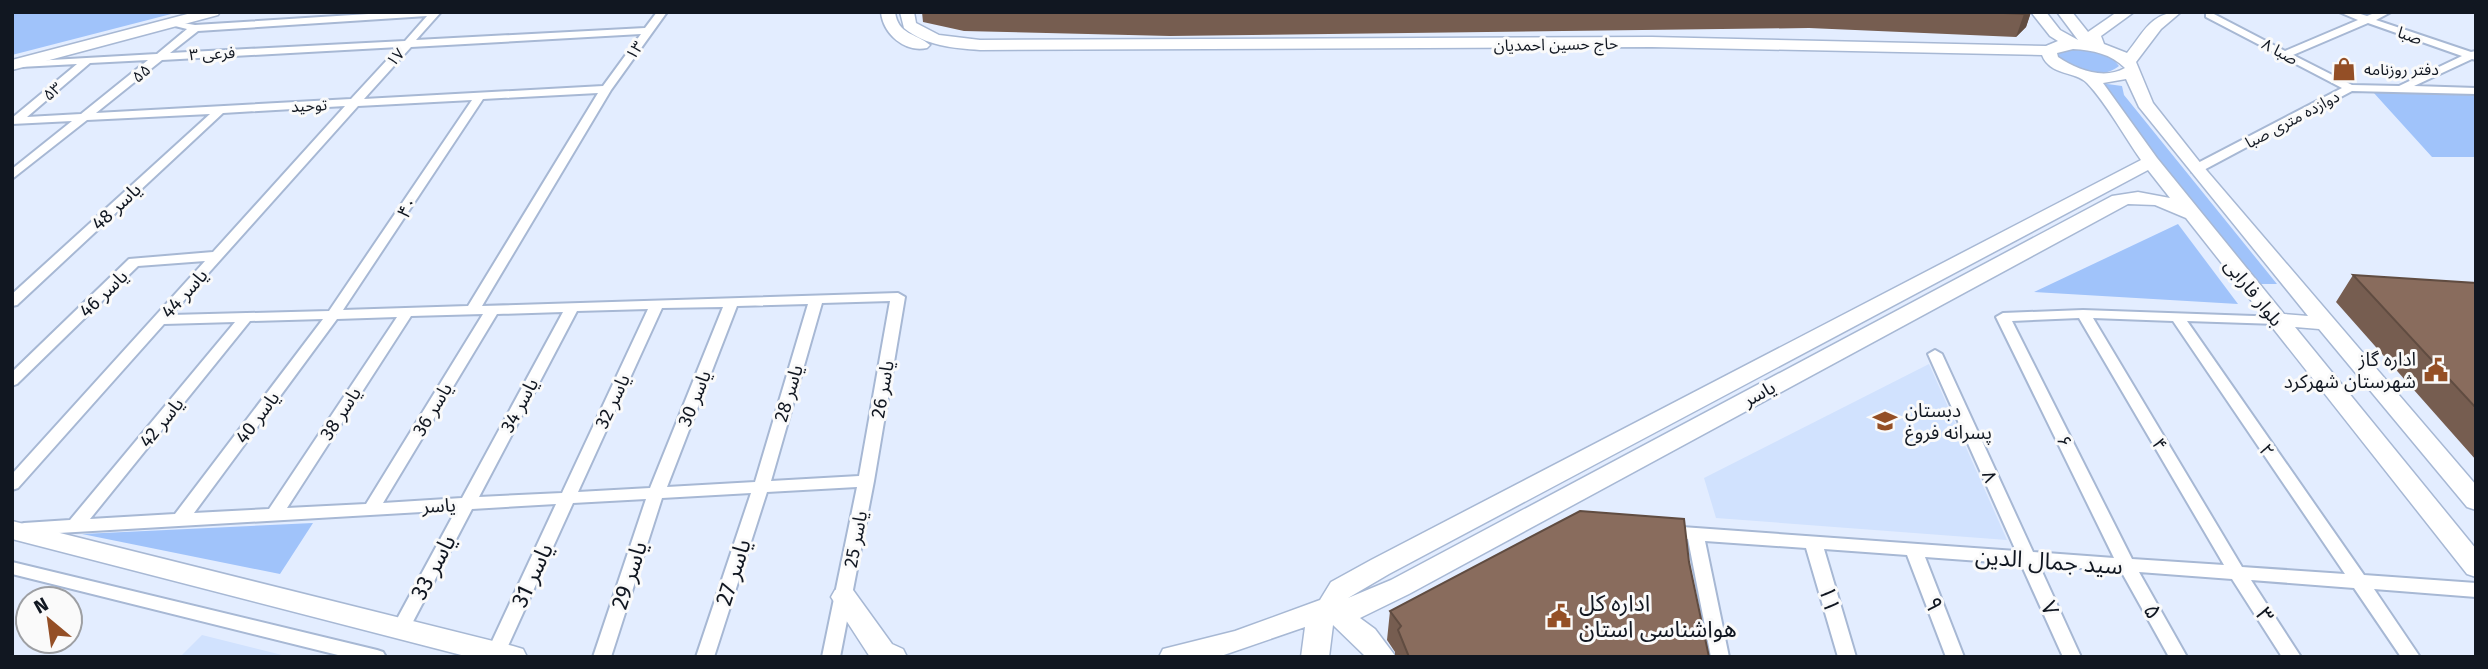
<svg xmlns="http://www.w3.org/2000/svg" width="2488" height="669" viewBox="0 0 2488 669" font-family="'Fira Sans','Noto Sans Arabic',sans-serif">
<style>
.built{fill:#d1e2fe}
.green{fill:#a0c3fa}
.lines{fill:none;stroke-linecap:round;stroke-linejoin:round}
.minor-casing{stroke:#a7b8d4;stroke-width:4}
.secondary-casing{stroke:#a7b8d4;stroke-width:3}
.minor{fill:#fff;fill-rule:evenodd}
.secondary{fill:#fff;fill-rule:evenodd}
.wall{fill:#765d50}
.shaded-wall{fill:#604c41}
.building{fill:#896c5d;stroke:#604c41;stroke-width:2}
.labels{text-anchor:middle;stroke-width:6;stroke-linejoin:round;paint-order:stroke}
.far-street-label{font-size:16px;fill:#111721;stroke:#fafafa}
.far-poi-label{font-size:16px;fill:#111721;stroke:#fafafa;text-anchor:start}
.street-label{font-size:19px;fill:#111721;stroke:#fafafa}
.poi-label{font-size:19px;fill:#111721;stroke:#fafafa;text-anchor:end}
.near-street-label{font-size:23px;fill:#111721;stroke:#fafafa}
.near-poi-label{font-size:23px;fill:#111721;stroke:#fafafa;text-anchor:start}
</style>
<rect width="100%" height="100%" fill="#e3edff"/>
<path class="built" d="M 1929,364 L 2007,540 L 1716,518 L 1704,478 Z
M 202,635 L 290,657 L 180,657 Z"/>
<path class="green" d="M 12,12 L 179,12 L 12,55 Z
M 2054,48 C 2077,48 2104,44 2119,66 C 2102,80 2079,70 2061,64 Z
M 2100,83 L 2122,86 L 2124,95 L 2277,284 L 2252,284 L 2105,94 Z
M 2373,92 L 2476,94 L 2476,157 L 2432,157 Z
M 2178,224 L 2238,304 L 2034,292 Z
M 313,523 L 280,574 L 82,534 Z"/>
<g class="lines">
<g class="minor-casing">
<path id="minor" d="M 400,12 L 441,12 L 416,40 L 645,28 L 657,12 L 667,12 L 611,90 L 482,306 L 898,293 L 905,297 L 874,481 L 840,657 L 822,657 L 857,487 L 767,492 L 714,657 L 696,657 L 751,493 L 662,498 L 611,657 L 593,657 L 646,499 L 573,503 L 503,657 L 489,657 L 487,652 L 556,504 L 472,509 L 406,635 L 400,637 L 394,635 L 391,630 L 456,510 L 24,535 L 18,533 L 16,529 L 18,525 L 24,523 L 70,520 L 235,322 L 164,324 L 18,488 L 12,490 L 12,474 L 205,261 L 138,266 L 17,384 L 12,386 L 12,372 L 129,259 L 213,252 L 345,106 L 223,113 L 17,305 L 12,306 L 12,294 L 210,114 L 87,120 L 12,179 L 12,169 L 72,121 L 12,124 L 12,118 L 77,64 L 20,67 L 16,66 L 16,62 L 157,54 L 187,29 L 171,25 L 171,21 L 195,25 ZM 427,16 L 405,41 L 170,53 L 198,31 ZM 641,34 L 603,86 L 364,99 L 411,47 ZM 399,47 L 351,99 L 96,113 L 162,60 ZM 148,60 L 81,114 L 27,117 L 90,63 ZM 598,93 L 468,306 L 343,310 L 483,99 ZM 472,100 L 329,311 L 171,315 L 358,106 ZM 890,301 L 859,476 L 771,481 L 822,303 ZM 808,304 L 755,482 L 667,487 L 737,306 ZM 723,307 L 650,488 L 578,492 L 662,308 ZM 648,309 L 562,493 L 479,497 L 577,311 ZM 563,312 L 462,498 L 383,503 L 497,314 ZM 483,314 L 366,504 L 287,508 L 411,316 ZM 397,317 L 269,509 L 194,513 L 337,319 ZM 323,319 L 175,514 L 90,519 L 250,321 Z
M 2339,12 L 2354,12 L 2367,16 L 2377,12 L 2391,12 L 2376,20 L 2471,52 L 2476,51 L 2476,60 L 2472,59 L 2414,86 L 2476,88 L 2476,94 L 2352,91 L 2200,172 L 2192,172 L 2192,166 L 2342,88 L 2206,17 L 2206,13 L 2212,13 L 2285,51 L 2358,20 ZM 2368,23 L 2462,56 L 2399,86 L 2352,85 L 2293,55 Z
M 2083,310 L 2282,317 L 2284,320 L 2282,323 L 2277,324 L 2187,321 L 2364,575 L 2476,583 L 2476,597 L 2374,589 L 2420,657 L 2401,657 L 2354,588 L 2251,580 L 2301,657 L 2282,657 L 2232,579 L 2139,572 L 2187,657 L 2169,657 L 2121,571 L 2039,565 L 2081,657 L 2063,657 L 2021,564 L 1925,557 L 1964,657 L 1946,657 L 1907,555 L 1824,549 L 1856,657 L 1838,657 L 1806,548 L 1705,541 L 1729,657 L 1711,657 L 1688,539 L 1662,536 L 1660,532 L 1662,528 L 1668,526 L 2016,551 L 1928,354 L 1935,350 L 1942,354 L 2033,552 L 2114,558 L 1996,317 L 2003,313 ZM 2079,318 L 2224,565 L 2132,559 L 2012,321 ZM 2093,318 L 2173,321 L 2345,574 L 2242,567 Z
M 12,562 L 377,650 L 383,652 L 386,657 L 346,657 L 12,574 Z"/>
</g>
<g class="secondary-casing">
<path id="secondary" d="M 195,12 L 220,12 L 218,15 L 12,70 L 12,60 Z
M 881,12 L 895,12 C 898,35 916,33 930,45 L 927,48 C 905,53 883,34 881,12 Z
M 900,12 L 914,12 L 916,23 L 939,35 L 980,40 L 1652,37 L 2046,46 L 2058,41 L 2050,36 L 2031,12 L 2046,12 L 2060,30 L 2078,40 L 2057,12 L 2072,12 L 2088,32 L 2117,12 L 2134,12 L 2101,36 L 2104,44 L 2127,53 C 2144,32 2151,12 2181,12 L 2161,29 L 2136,62 L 2153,103 L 2202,165 L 2476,485 L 2476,510 L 2467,507 L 2319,329 L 2295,327 L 2476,549 L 2476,577 L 2467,574 L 2186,218 L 2155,205 L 2128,204 L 1409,594 L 1360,618 L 1375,629 L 1396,657 L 1366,657 L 1333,625 L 1329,657 L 1301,657 L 1305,627 L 1218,657 L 1159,657 L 1163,649 L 1235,631 L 1320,600 L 1331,582 L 1371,560 L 2141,160 C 2124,136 2107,104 2087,83 C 2076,71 2050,76 2042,55 L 1652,47 L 980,50 C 953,48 926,46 904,28 ZM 2073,49 C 2093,50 2111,54 2125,68 C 2104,80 2077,70 2058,57 L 2057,53 ZM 2126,79 L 2139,107 L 2308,316 L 2284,314 L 2157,158 L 2103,83 ZM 2148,170 L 2170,198 L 2138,192 L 2112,196 L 1391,580 L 1348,598 L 1389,574 Z
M 12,521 L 513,646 L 523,649 L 527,657 L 469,657 L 12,539 Z
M 844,587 L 853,590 L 892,644 L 903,649 L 907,657 L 870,657 L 831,597 L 835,590 Z"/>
</g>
<use href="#minor" class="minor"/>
<use href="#secondary" class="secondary"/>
</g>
<path class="wall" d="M 922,12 L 2031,12 L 2026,27 L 2016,37 L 1809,28 L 1170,36 L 964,31 L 923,22 Z
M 2353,275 L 2476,283 L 2476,460 L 2336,302 Z
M 1689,562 L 1709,657 L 1395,657 L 1395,652 L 1387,640 L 1390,611 Z"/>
<path class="shaded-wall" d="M 2026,12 L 2031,12 L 2026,27 L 2016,37 L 2024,14 Z"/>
<path class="building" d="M 1983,12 L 2026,12 L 2024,14 Z
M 2353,275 L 2476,283 L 2476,408 Z
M 1580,511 L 1684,519 L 1689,562 L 1709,657 L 1409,657 L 1398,630 L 1401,626 L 1390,611 Z"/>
<defs>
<g id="shop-bare" transform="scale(1.89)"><path d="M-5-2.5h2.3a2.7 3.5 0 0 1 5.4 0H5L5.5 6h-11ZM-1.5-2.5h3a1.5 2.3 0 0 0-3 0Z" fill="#944f26" stroke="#fafafa" stroke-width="2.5" paint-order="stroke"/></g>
<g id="civic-bare" transform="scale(1.89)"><path d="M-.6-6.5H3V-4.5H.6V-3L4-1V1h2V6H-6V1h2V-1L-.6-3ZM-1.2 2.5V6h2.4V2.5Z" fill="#944f26" stroke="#fafafa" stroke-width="2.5" paint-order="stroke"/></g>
<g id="school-bare" transform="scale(1.89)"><path d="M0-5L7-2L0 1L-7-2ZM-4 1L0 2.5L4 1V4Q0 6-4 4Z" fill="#944f26" stroke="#fafafa" stroke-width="2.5" paint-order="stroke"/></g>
</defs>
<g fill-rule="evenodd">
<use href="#shop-bare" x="2344" y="69"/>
<use href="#civic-bare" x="2436" y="370"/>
<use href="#school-bare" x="1885" y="421"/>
<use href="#civic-bare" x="1559" y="616"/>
</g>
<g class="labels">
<g class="far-street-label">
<text transform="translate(2410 35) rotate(19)" y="6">صبا</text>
<text transform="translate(1556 44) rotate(-1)" y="6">حاج حسین احمدیان</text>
<text transform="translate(634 50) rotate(-55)" y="6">۱۳</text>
<text transform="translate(2280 51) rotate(28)" y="6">صبا ۸</text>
<text transform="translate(212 53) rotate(-3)" y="6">فرعی ۳</text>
<text transform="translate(395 57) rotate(-49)" y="6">۱۷</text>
<text transform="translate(141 73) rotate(-40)" y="6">۵۵</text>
<text transform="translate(52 91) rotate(-40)" y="6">۵۳</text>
<text transform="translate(309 105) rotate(-3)" y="6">توحید</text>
<text transform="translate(2292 119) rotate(-28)" y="6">دوازده متری صبا</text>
</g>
<g class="far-poi-label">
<text x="2364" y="75">دفتر روزنامه</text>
</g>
<g class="street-label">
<text transform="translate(116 206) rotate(-43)" y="7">یاسر 48</text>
<text transform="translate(407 207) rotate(-57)" y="7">۴۰</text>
<text transform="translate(2254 292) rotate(51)" y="7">بلوار فارابی</text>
<text transform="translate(103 293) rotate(-44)" y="7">یاسر 46</text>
<text transform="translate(184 293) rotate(-48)" y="7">یاسر 44</text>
<text transform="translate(882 389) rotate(-80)" y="7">یاسر 26</text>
<text transform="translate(788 393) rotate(-73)" y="7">یاسر 28</text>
<text transform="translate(1759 393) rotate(-28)" y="7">یاسر</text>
<text transform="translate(694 398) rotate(-68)" y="7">یاسر 30</text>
<text transform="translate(612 401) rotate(-65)" y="7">یاسر 32</text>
<text transform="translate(519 405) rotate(-62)" y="7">یاسر 34</text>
<text transform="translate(432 409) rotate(-59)" y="7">یاسر 36</text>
<text transform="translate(340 413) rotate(-57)" y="7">یاسر 38</text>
<text transform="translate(257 417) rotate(-53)" y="7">یاسر 40</text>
<text transform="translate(161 422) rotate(-51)" y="7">یاسر 42</text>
<text transform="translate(2065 441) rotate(64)" y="7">۶</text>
<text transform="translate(2160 444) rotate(59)" y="7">۴</text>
<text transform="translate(2267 450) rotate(56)" y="7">۲</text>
<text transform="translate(1990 476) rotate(66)" y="7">۸</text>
<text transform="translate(439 505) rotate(-3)" y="7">یاسر</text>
<text transform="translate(855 539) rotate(-79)" y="7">یاسر 25</text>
</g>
<g class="poi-label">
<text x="2416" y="366">اداره گاز<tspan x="2416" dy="22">شهرستان شهرکرد</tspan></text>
<text x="1905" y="417" text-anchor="start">دبستان<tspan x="1905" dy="22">پسرانه فروغ</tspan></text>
</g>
<g class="near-street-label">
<text transform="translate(2049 561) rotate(4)" y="8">سید جمال الدین</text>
<text transform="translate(433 567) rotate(-62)" y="8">یاسر 33</text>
<text transform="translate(733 572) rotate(-72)" y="8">یاسر 27</text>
<text transform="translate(532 575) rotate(-65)" y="8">یاسر 31</text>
<text transform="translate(629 575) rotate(-72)" y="8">یاسر 29</text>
<text transform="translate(1830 599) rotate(74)" y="8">۱۱</text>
<text transform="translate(1934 604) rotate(69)" y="8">۹</text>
<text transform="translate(2050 608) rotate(65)" y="8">۷</text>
<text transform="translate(2153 611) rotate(61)" y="8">۵</text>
<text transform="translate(2265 615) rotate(57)" y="8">۳</text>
</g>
<g class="near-poi-label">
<text x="1579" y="611">اداره کل<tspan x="1579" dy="26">هواشناسی استان</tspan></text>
</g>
</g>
<rect width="2488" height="669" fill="none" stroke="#111721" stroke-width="28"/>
<g transform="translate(49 620) rotate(331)"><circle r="33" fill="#fafafa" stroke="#9d9fa3" stroke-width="2"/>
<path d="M0-5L12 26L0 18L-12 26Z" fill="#944f26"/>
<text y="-10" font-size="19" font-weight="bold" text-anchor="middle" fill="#111721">N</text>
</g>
</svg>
